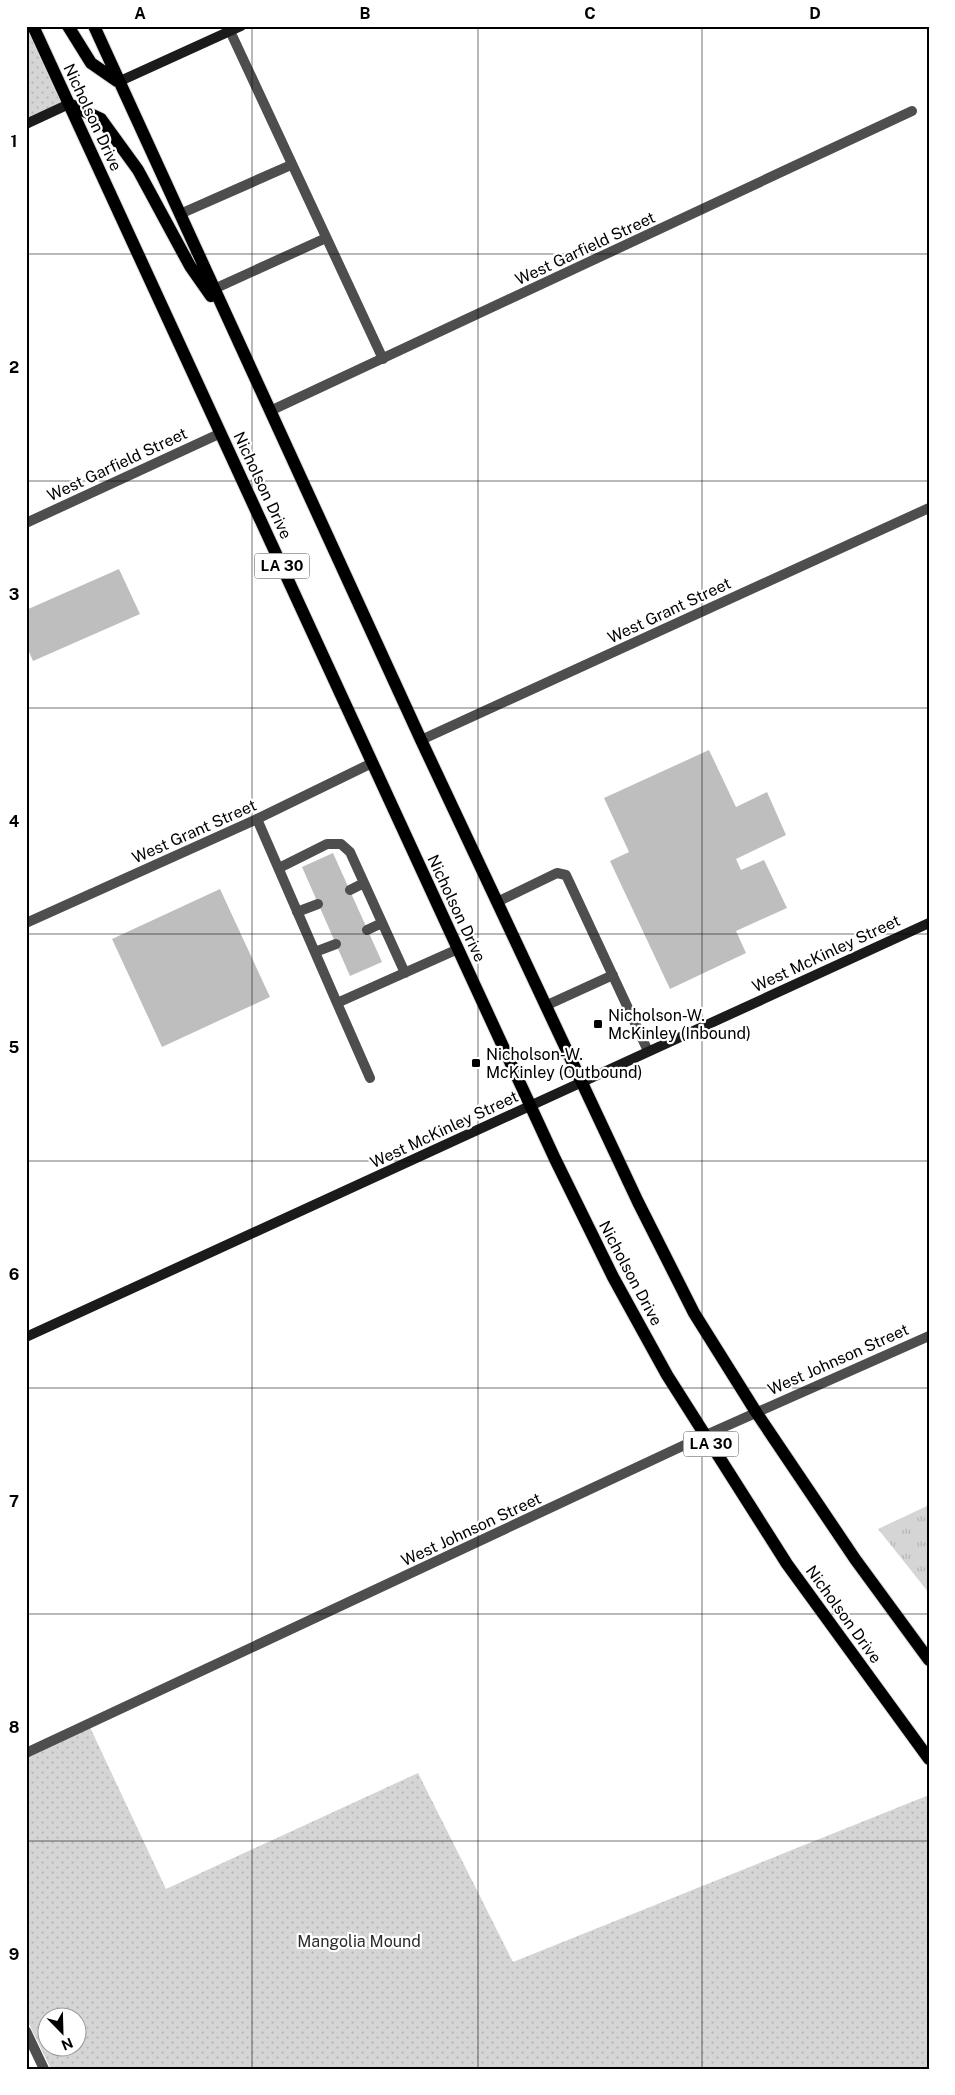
<svg xmlns="http://www.w3.org/2000/svg" width="955" height="2095" viewBox="0 0 955 2095" font-family="'Public Sans',sans-serif">
<style>
.grass{fill:url(#grass-tufts)}
.park{fill:url(#park-dots);fill-rule:evenodd}
.building{fill:#bebebe}
.lines{fill:none;stroke-linecap:round;stroke-linejoin:round}
.primary-casing{stroke:#dbdbdb;stroke-width:14}
.lane{stroke:#4e4e4e;stroke-width:10}
.street{stroke:#4e4e4e;stroke-width:10}
.secondary{stroke:#1b1b1b;stroke-width:10}
.primary{stroke:#000;stroke-width:12}
.grid{fill:none;stroke:#000;stroke-width:1;stroke-opacity:0.55}
.poi-dot{fill:#000;stroke:#fff;stroke-width:2}
.labels{text-anchor:middle;stroke-width:4.5;stroke-linejoin:round;paint-order:stroke}
.shield{fill:#fff;stroke:#4c4c4c;stroke-width:1}
.shield-label{font-size:15px;font-weight:bold;fill:#000}
.street-label{font-size:16px;fill:#000;stroke:#fff}
.poi-label{font-size:16px;fill:#000;stroke:#fff;text-anchor:start}
.park-label{font-size:16px;fill:#2c2c2c;stroke:#fff}
.neatline{fill:none;stroke:#000;stroke-width:2}
.grid-label{font-size:16px;text-anchor:middle;font-weight:bold;fill:#000}
</style>
<defs>
<pattern id="grass-tufts" width="24" height="20" patternUnits="userSpaceOnUse" patternTransform="scale(1.25)"><rect width="24" height="20" fill="#d5d5d5"/><path d="M3 7l-1-3M5 7V3M7 7l1-3M15 17l-1-3M17 17v-4M19 17l1-3" fill="none" stroke="#b5b5b5"/></pattern>
<pattern id="park-dots" width="8" height="8" patternUnits="userSpaceOnUse" patternTransform="scale(1.25)"><rect width="8" height="8" fill="#d5d5d5"/><path d="M2 2h.1M6 6h.1" fill="none" stroke="#b5b5b5" stroke-width="1.8" stroke-linecap="round"/></pattern>
</defs>
<rect width="100%" height="100%" fill="#fff"/>
<path class="grass" d="M 929,1505 L 929,1593 L 878,1529 Z"/>
<path class="park" d="M 26,26 L 33,26 L 69,104 L 26,124 Z
M 88,1723 L 166,1889 L 418,1773 L 513,1962 L 929,1795 L 929,2069 L 51,2069 L 26,2018 L 26,1753 ZM 48,2018 L 78,2018 L 78,2048 L 48,2048 Z"/>
<path class="building" d="M 119,569 L 140,614 L 33,661 L 26,645 L 26,610 Z
M 709,750 L 736,807 L 767,792 L 786,835 L 736,859 L 741,870 L 764,860 L 787,908 L 736,931 L 746,953 L 670,989 L 610,861 L 629,852 L 604,798 Z
M 333,853 L 382,962 L 350,976 L 302,867 Z
M 220,889 L 270,997 L 162,1047 L 112,939 Z"/>
<g class="lines">
<g class="primary-casing">
<path id="primary" d="M 33,26 L 458,949 L 555,1159 L 613,1277 L 667,1375 L 787,1564 L 929,1759
M 68,26 L 91,63 L 117,81
M 94,26 L 421,740 L 638,1202 L 694,1313 L 756,1412 L 855,1559 L 929,1660
M 69,104 L 101,119 L 138,170 L 190,266 L 211,296"/>
</g>
<path class="lane" d="M 230,31 L 383,359
M 180,214 L 291,165
M 214,289 L 326,238
M 257,819 L 337,1003 L 458,949
M 279,868 L 327,844 L 341,844 L 350,852 L 405,973
M 350,890 L 364,883
M 497,902 L 557,873 L 566,875 L 648,1051
M 297,912 L 318,904
M 367,930 L 382,923
M 315,952 L 336,944
M 337,1003 L 370,1078
M 545,1006 L 613,975"/>
<path class="street" d="M 270,411 L 912,111
M 26,523 L 221,433
M 421,740 L 929,508
M 26,923 L 257,819 L 372,763
M 26,1753 L 706,1435 L 929,1336
M 26,2031 L 44,2069"/>
<path class="secondary" d="M 118,82 L 241,26
M 26,124 L 69,104
M 26,1337 L 929,923"/>
<use href="#primary" class="primary"/>
</g>
<path class="grid" d="M 252,26 L 252,2069M 478,26 L 478,2069M 702,26 L 702,2069M 26,254 L 929,254M 26,481 L 929,481M 26,708 L 929,708M 26,934 L 929,934M 26,1161 L 929,1161M 26,1388 L 929,1388M 26,1614 L 929,1614M 26,1841 L 929,1841"/>
<g class="poi-dot">
<rect x="593" y="1019" width="10" height="10" rx="2.5"/>
<rect x="471" y="1058" width="10" height="10" rx="2.5"/>
</g>
<g class="labels">
<g class="shield">
<rect x="254.5" y="553.5" width="55" height="25" rx="4"/>
<rect x="683.5" y="1431.5" width="55" height="25" rx="4"/>
</g>
<g class="shield-label">
<text x="282" y="571">LA 30</text>
<text x="711" y="1449">LA 30</text>
</g>
<g class="street-label">
<text transform="translate(93 117) rotate(65)" y="6">Nicholson Drive</text>
<text transform="translate(585 248) rotate(-25)" y="6">West Garfield Street</text>
<text transform="translate(117 464) rotate(-25)" y="6">West Garfield Street</text>
<text transform="translate(263 485) rotate(65)" y="6">Nicholson Drive</text>
<text transform="translate(669 610) rotate(-25)" y="6">West Grant Street</text>
<text transform="translate(194 831) rotate(-24)" y="6">West Grant Street</text>
<text transform="translate(457 908) rotate(65)" y="6">Nicholson Drive</text>
<text transform="translate(826 953) rotate(-25)" y="6">West McKinley Street</text>
<text transform="translate(444 1129) rotate(-25)" y="6">West McKinley Street</text>
<text transform="translate(631 1273) rotate(62)" y="6">Nicholson Drive</text>
<text transform="translate(838 1359) rotate(-24)" y="6">West Johnson Street</text>
<text transform="translate(471 1529) rotate(-25)" y="6">West Johnson Street</text>
<text transform="translate(844 1614) rotate(54)" y="6">Nicholson Drive</text>
</g>
<g class="poi-label">
<text x="608" y="1021">Nicholson-W.<tspan x="608" dy="18">McKinley (Inbound)</tspan></text>
<text x="486" y="1060">Nicholson-W.<tspan x="486" dy="18">McKinley (Outbound)</tspan></text>
</g>
<g class="park-label">
<text x="359" y="1947">Mangolia Mound</text>
</g>
</g>
<rect width="955" height="2095" fill="none" stroke="#ffffff" stroke-width="55"/>
<g transform="translate(62 2032) rotate(157)"><circle r="24" fill="#ffffff" stroke="#999999"/>
<path d="M0-4L9 19L0 12L-9 19Z" fill="#000000"/>
<text y="-8" font-size="14" font-weight="bold" text-anchor="middle" fill="#000000">N</text>
</g>
<rect x="28" y="28" width="900" height="2040" class="neatline"/>
<g class="grid-label">
<text x="140" y="19">A</text>
<text x="365" y="19">B</text>
<text x="590" y="19">C</text>
<text x="815" y="19">D</text>
<text x="14" y="147">1</text>
<text x="14" y="373">2</text>
<text x="14" y="600">3</text>
<text x="14" y="827">4</text>
<text x="14" y="1053">5</text>
<text x="14" y="1280">6</text>
<text x="14" y="1507">7</text>
<text x="14" y="1733">8</text>
<text x="14" y="1960">9</text>
</g>
</svg>
